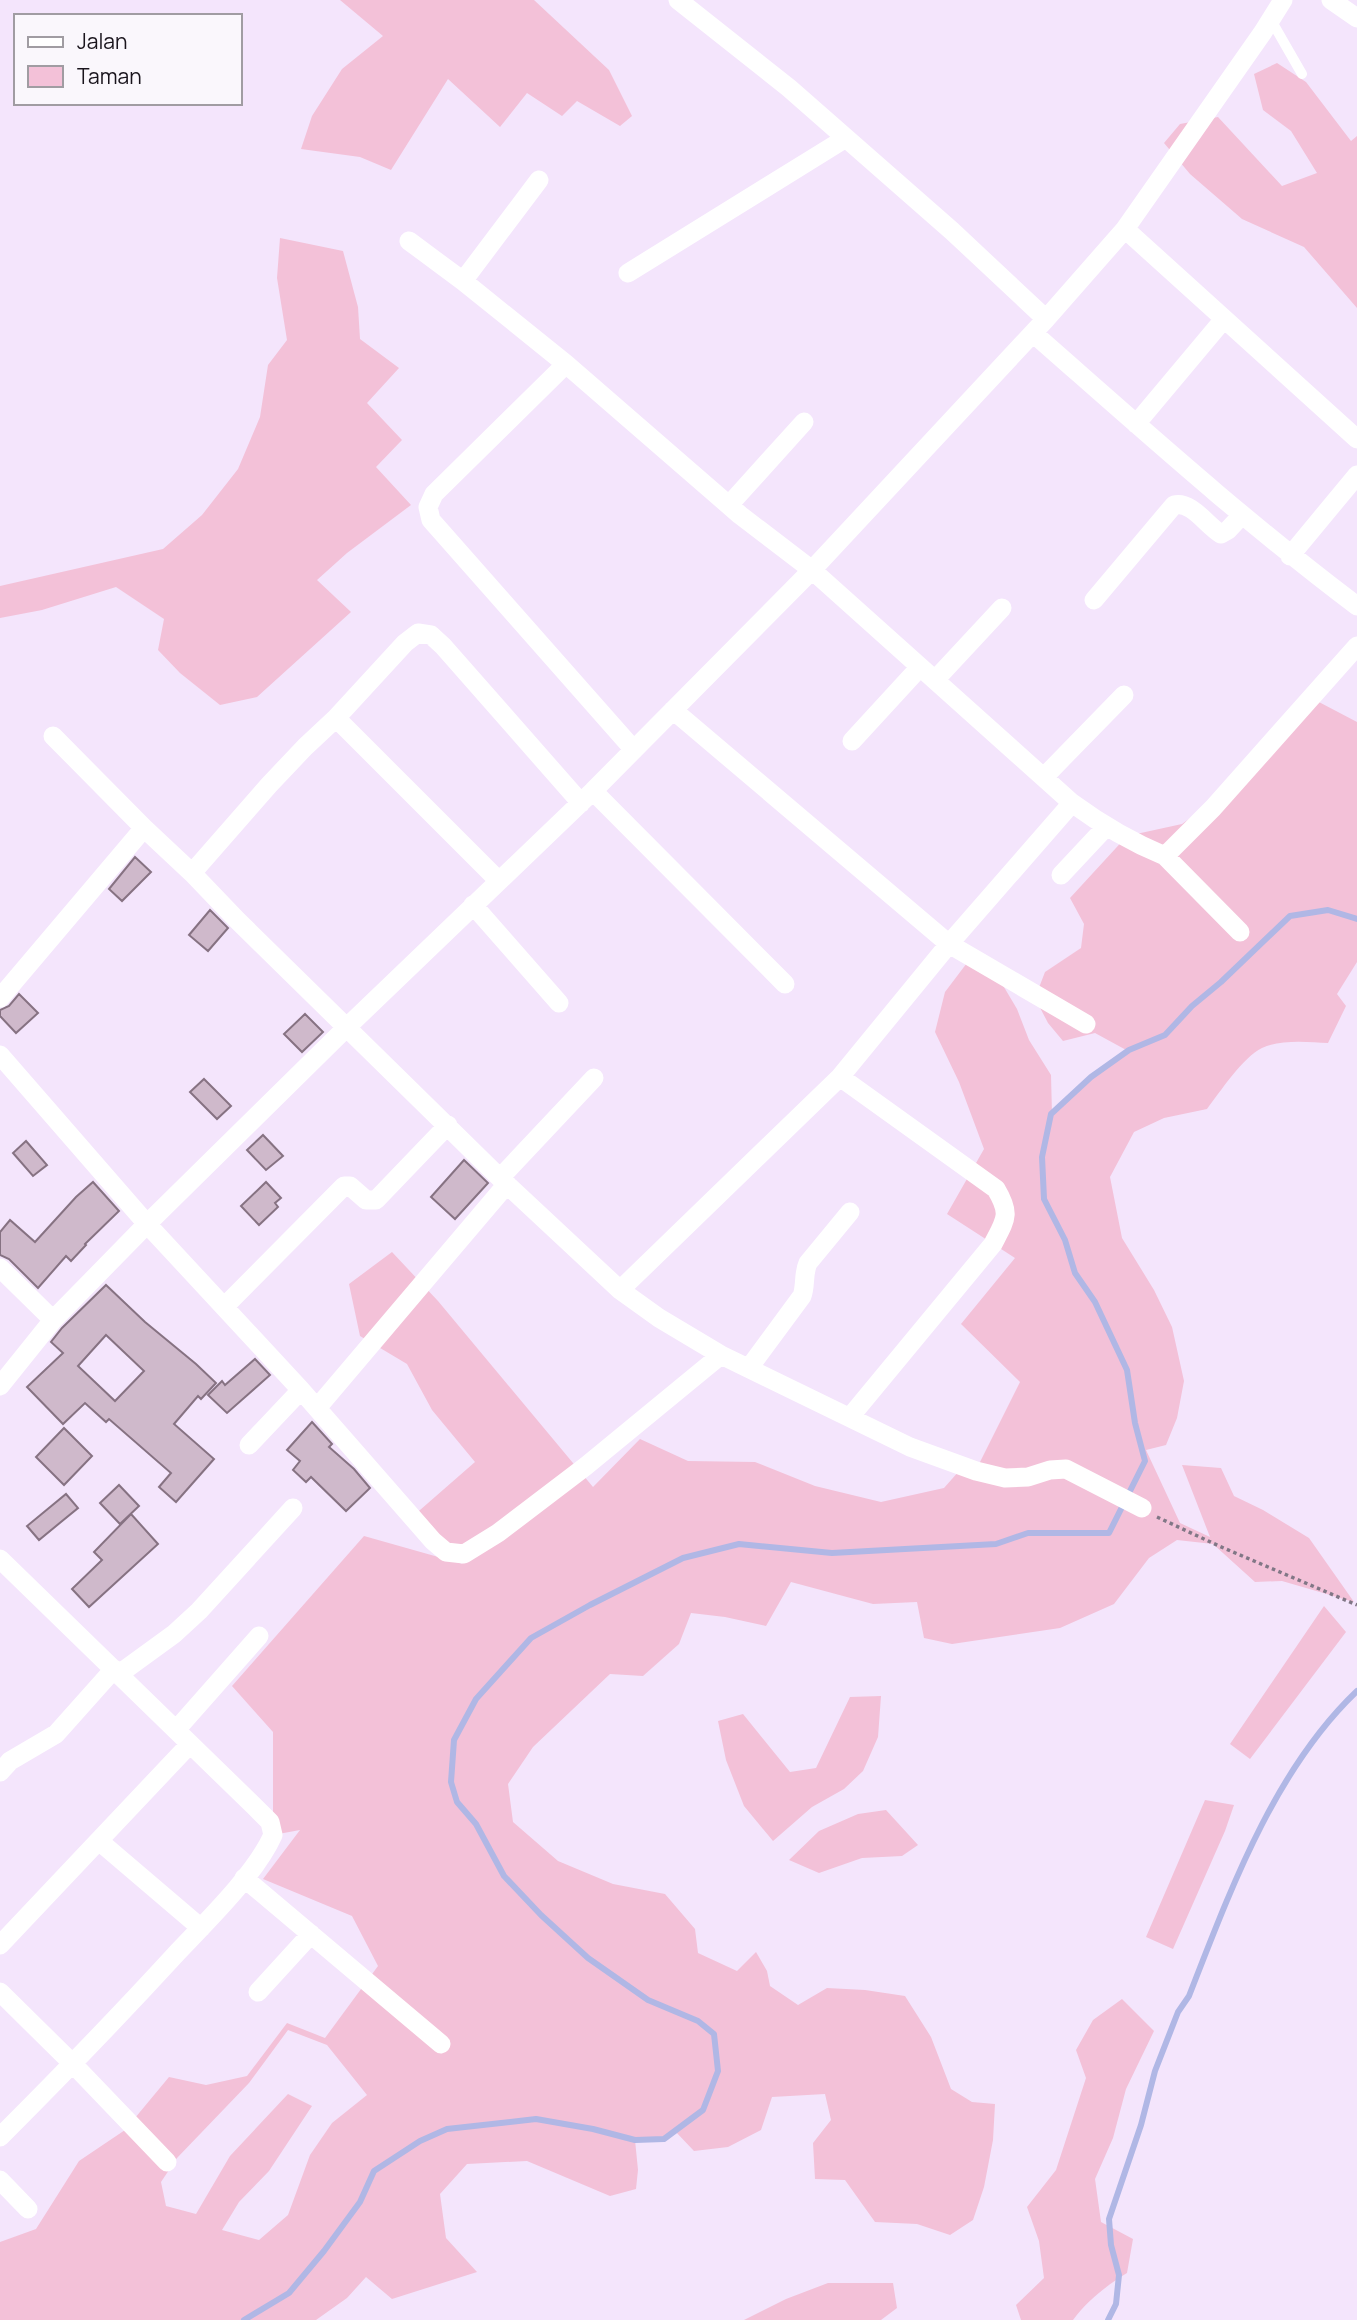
<svg xmlns="http://www.w3.org/2000/svg" width="1357" height="2320" viewBox="0 0 1357 2320" font-family="Manrope,sans-serif">
<style>
.green{fill:#f3c1d8;fill-rule:evenodd}
.lines{fill:none;stroke-linecap:round;stroke-linejoin:round}
.stream{stroke:#b0b7e5;stroke-width:6}
.building{fill:#cfb9cb;stroke:#867282;stroke-width:2;fill-rule:evenodd}
.path{stroke:#817786;stroke-width:3.5;stroke-dasharray:3.5 3.5;stroke-linecap:butt}
.lane{stroke:#fff;stroke-width:10}
.street{stroke:#fff;stroke-width:19}
</style>
<rect width="100%" height="100%" fill="#f4e5fc"/>
<path class="green" d="M 340,0 L 534,0 L 609,70 L 632,116 L 620,126 L 577,101 L 562,116 L 527,93 L 500,127 L 448,79 L 391,170 L 360,157 L 301,149 L 312,116 L 342,69 L 383,36 Z
M 1277,63 L 1306,82 L 1351,141 L 1357,136 L 1357,308 L 1304,247 L 1242,219 L 1190,174 L 1164,143 L 1180,124 L 1218,117 L 1282,186 L 1317,173 L 1291,131 L 1263,110 L 1254,74 Z
M 280,238 L 343,251 L 358,307 L 360,339 L 399,368 L 367,403 L 402,440 L 376,467 L 411,505 L 347,553 L 317,580 L 351,612 L 257,697 L 220,705 L 180,673 L 158,650 L 164,619 L 116,587 L 42,610 L 0,618 L 0,586 L 163,549 L 202,515 L 238,469 L 260,417 L 268,365 L 287,340 L 277,278 Z
M 1317,701 L 1357,722 L 1357,962 L 1337,994 L 1346,1006 L 1328,1043 C 1309,1042 1280,1039 1262,1048 C 1243,1057 1220,1092 1207,1109 L 1164,1118 L 1134,1132 L 1110,1177 L 1122,1238 L 1154,1290 L 1172,1327 L 1184,1381 L 1177,1418 L 1166,1445 L 1146,1450 L 1180,1523 L 1210,1537 L 1182,1465 L 1221,1468 L 1234,1496 L 1263,1510 L 1309,1538 L 1354,1602 L 1282,1581 L 1255,1582 L 1213,1544 L 1177,1540 L 1149,1558 L 1114,1604 L 1060,1628 L 952,1644 L 924,1638 L 917,1602 L 873,1604 L 791,1582 L 766,1626 L 725,1617 L 691,1613 L 679,1644 L 643,1676 L 610,1674 L 533,1747 L 508,1784 L 513,1822 L 558,1861 L 613,1884 L 665,1894 L 695,1929 L 698,1953 L 737,1971 L 756,1952 L 767,1971 L 770,1986 L 798,2005 L 827,1988 L 865,1990 L 905,1996 L 931,2037 L 951,2089 L 972,2102 L 995,2104 L 993,2140 L 984,2187 L 973,2220 L 950,2235 L 917,2224 L 875,2222 L 845,2180 L 815,2179 L 813,2143 L 831,2120 L 825,2094 L 772,2097 L 761,2130 L 728,2147 L 694,2151 L 675,2131 L 664,2139 L 635,2140 L 638,2170 L 636,2189 L 610,2196 L 527,2161 L 467,2164 L 440,2194 L 446,2238 L 477,2272 L 392,2299 L 366,2277 L 347,2298 L 316,2320 L 0,2320 L 0,2242 L 36,2229 L 79,2161 L 125,2130 L 169,2077 L 206,2085 L 247,2076 L 287,2023 L 325,2038 L 378,1966 L 352,1916 L 263,1879 L 300,1830 L 273,1835 L 273,1732 L 232,1686 L 364,1536 L 463,1564 L 412,1517 L 475,1462 L 432,1410 L 407,1364 L 360,1336 L 349,1284 L 392,1252 L 438,1301 L 593,1487 L 640,1439 L 688,1461 L 755,1462 L 815,1486 L 881,1502 L 944,1488 L 967,1462 L 976,1470 L 1020,1382 L 961,1324 L 1015,1258 L 947,1214 L 984,1149 L 959,1082 L 935,1032 L 945,992 L 976,951 L 1001,982 L 1017,1009 L 1029,1040 L 1051,1075 L 1052,1114 L 1091,1077 L 1128,1051 L 1095,1033 L 1063,1041 L 1048,1023 L 1035,998 L 1045,972 L 1081,948 L 1084,924 L 1070,898 L 1127,836 L 1182,824 L 1234,786 ZM 288,2030 L 327,2045 L 367,2095 L 332,2123 L 310,2155 L 288,2215 L 259,2240 L 222,2230 L 239,2202 L 269,2171 L 312,2106 L 288,2094 L 230,2156 L 196,2214 L 166,2206 L 161,2182 L 177,2158 L 249,2083 Z
M 1324,1606 L 1346,1632 L 1250,1759 L 1230,1744 Z
M 881,1696 L 878,1737 L 863,1771 L 844,1789 L 812,1807 L 773,1841 L 744,1806 L 726,1760 L 718,1721 L 743,1714 L 790,1772 L 816,1768 L 850,1697 Z
M 1205,1800 L 1234,1805 L 1225,1831 L 1173,1949 L 1146,1937 Z
M 886,1810 L 918,1845 L 902,1856 L 862,1858 L 819,1873 L 789,1860 L 819,1831 L 858,1814 Z
M 1122,1999 L 1154,2031 L 1126,2089 L 1113,2138 L 1095,2179 L 1101,2222 L 1133,2239 L 1127,2273 C 1106,2286 1088,2300 1073,2320 L 1021,2320 L 1016,2305 L 1044,2278 L 1039,2241 L 1027,2207 L 1056,2170 L 1086,2078 L 1076,2050 L 1093,2020 Z
M 828,2283 L 893,2283 L 897,2308 L 881,2320 L 744,2320 L 786,2299 Z"/>
<g class="lines">
<path class="stream" d="M 244,2320 L 289,2293 L 324,2251 L 360,2202 L 374,2171 L 420,2141 L 447,2129 L 536,2119 L 593,2129 L 635,2140 L 664,2139 L 703,2110 L 718,2071 L 714,2034 L 698,2021 L 648,2000 L 588,1958 L 541,1915 L 504,1876 L 476,1824 L 457,1802 L 451,1782 L 454,1740 L 476,1699 L 531,1638 L 590,1605 L 683,1558 L 739,1544 L 832,1553 L 996,1544 L 1028,1533 L 1109,1533 L 1145,1461 L 1135,1423 L 1127,1370 L 1095,1302 L 1075,1273 L 1065,1240 L 1044,1199 L 1042,1157 L 1051,1114 L 1091,1077 L 1129,1050 L 1165,1035 L 1192,1006 L 1221,982 L 1290,916 L 1328,910 L 1357,919
M 1108,2320 L 1116,2304 L 1119,2275 L 1111,2245 L 1109,2219 L 1141,2125 L 1155,2071 L 1178,2012 L 1189,1996 C 1230,1891 1274,1770 1357,1691"/>
</g>
<path class="building" d="M 135,857 L 151,872 L 122,901 L 109,889 Z
M 210,910 L 228,928 L 208,951 L 189,935 Z
M 19,994 L 38,1013 L 16,1033 L 0,1016 L 0,1010 L 9,1006 Z
M 305,1014 L 323,1032 L 302,1052 L 284,1034 Z
M 204,1079 L 231,1106 L 217,1119 L 190,1092 Z
M 263,1135 L 283,1156 L 266,1170 L 247,1150 Z
M 26,1141 L 47,1165 L 33,1176 L 13,1153 Z
M 464,1160 L 488,1183 L 455,1219 L 431,1197 Z
M 93,1182 L 119,1211 L 85,1244 L 86,1245 L 71,1261 L 66,1256 L 38,1288 L 9,1259 L 0,1255 L 0,1232 L 10,1220 L 35,1242 L 76,1197 Z
M 266,1182 L 281,1198 L 275,1203 L 278,1207 L 259,1225 L 241,1206 Z
M 106,1285 L 145,1322 L 196,1364 L 216,1383 L 201,1399 L 198,1396 L 174,1424 L 214,1459 L 176,1502 L 159,1487 L 171,1473 L 109,1419 L 106,1422 L 85,1403 L 63,1424 L 27,1387 L 63,1353 L 51,1342 L 62,1328 ZM 106,1335 L 144,1371 L 115,1401 L 78,1366 Z
M 255,1359 L 270,1375 L 227,1413 L 208,1395 L 222,1381 L 225,1385 Z
M 312,1422 L 332,1444 L 329,1447 L 354,1469 L 370,1488 L 346,1511 L 311,1477 L 306,1482 L 293,1470 L 300,1461 L 287,1450 Z
M 64,1428 L 92,1456 L 64,1485 L 36,1457 Z
M 119,1485 L 139,1506 L 120,1524 L 100,1503 Z
M 66,1494 L 78,1508 L 39,1540 L 27,1526 Z
M 131,1514 L 158,1544 L 89,1607 L 72,1589 L 102,1560 L 94,1552 Z"/>
<g class="lines">
<path class="path" d="M 1157,1517 L 1219,1546 L 1357,1605"/>
<path class="lane" d="M 1271,20 L 1302,74"/>
<path class="street" d="M 678,0 L 789,88 L 952,231 L 1046,319
M 1331,0 L 1357,18
M 1125,229 L 1357,439
M 409,241 L 463,281 L 566,364 L 740,515 L 812,570 L 1072,803 C 1102,825 1131,842 1165,856 L 1213,808 L 1357,646
M 628,273 L 846,138
M 463,281 L 539,180
M 1033,333 C 1139,426 1244,521 1357,606
M 566,364 L 434,494 L 428,507 L 431,520 L 634,750
M 1136,424 L 1224,319
M 729,505 L 804,422
M 1290,556 L 1357,475
M 1094,600 L 1174,505 C 1192,501 1206,525 1221,534 L 1228,530 L 1242,515
M 935,680 L 1002,608
M 673,710 L 949,944 L 1086,1024
M 336,718 L 499,881
M 53,736 L 144,828 L 192,873 L 238,921 L 500,1178 L 620,1290 L 659,1318 L 721,1355 L 910,1447 L 976,1471 L 1005,1478 L 1028,1477 L 1050,1470 L 1066,1469 L 1142,1508
M 852,741 L 920,667
M 1044,777 L 1124,695
M 593,791 L 785,984
M 1165,856 L 1240,932
M 192,873 L 269,785 L 305,747 L 336,718 L 405,643 L 418,633 L 431,635 L 443,646 L 581,803
M 1061,875 L 1105,828
M 473,905 L 559,1003
M 0,998 L 144,828
M 0,1055 L 147,1224 L 301,1390 L 433,1541 L 446,1552 L 464,1554 L 498,1533 L 586,1466 L 721,1355
M 840,1077 L 996,1189 C 1011,1214 1006,1219 993,1244 L 850,1417
M 500,1178 L 594,1078
M 0,1268 L 53,1320
M 620,1290 L 840,1077 L 949,944 L 1072,803
M 225,1306 L 344,1186 L 350,1186 L 366,1200 L 376,1200 L 448,1125
M 749,1368 L 802,1296 C 806,1285 803,1274 808,1263 L 850,1212
M 0,1386 L 53,1320 L 147,1224 L 346,1028 L 593,791 L 812,570 L 1046,319 L 1125,229 L 1263,32 L 1283,0
M 317,1408 L 507,1184
M 249,1445 L 301,1390
M 0,1559 L 255,1807 L 270,1822 L 273,1835 C 255,1875 206,1922 175,1955 C 118,2017 60,2077 0,2137
M 119,1674 L 174,1634 L 199,1611 L 293,1508
M 176,1730 L 259,1636
M 0,1772 L 10,1761 L 56,1734 L 114,1669
M 99,1841 L 201,1928
M 244,1878 L 441,2044
M 0,1945 L 190,1744
M 0,1992 L 73,2064 L 167,2162
M 258,1992 L 311,1934
M 0,2180 L 28,2209"/>
</g>
<rect x="14" y="14" width="228" height="91" fill="#faf7fc" stroke="#a09ca2" stroke-width="2"/>
<rect x="28" y="37" width="35" height="10" fill="#ffffff" stroke="#a09ca2" stroke-width="2"/>
<text x="77" y="49" font-size="21" fill="#19141c">Jalan</text>
<rect x="28" y="66" width="35" height="21" fill="#f3c1d8" stroke="#a09ca2" stroke-width="2"/>
<text x="77" y="84" font-size="21" fill="#19141c">Taman</text>
</svg>
